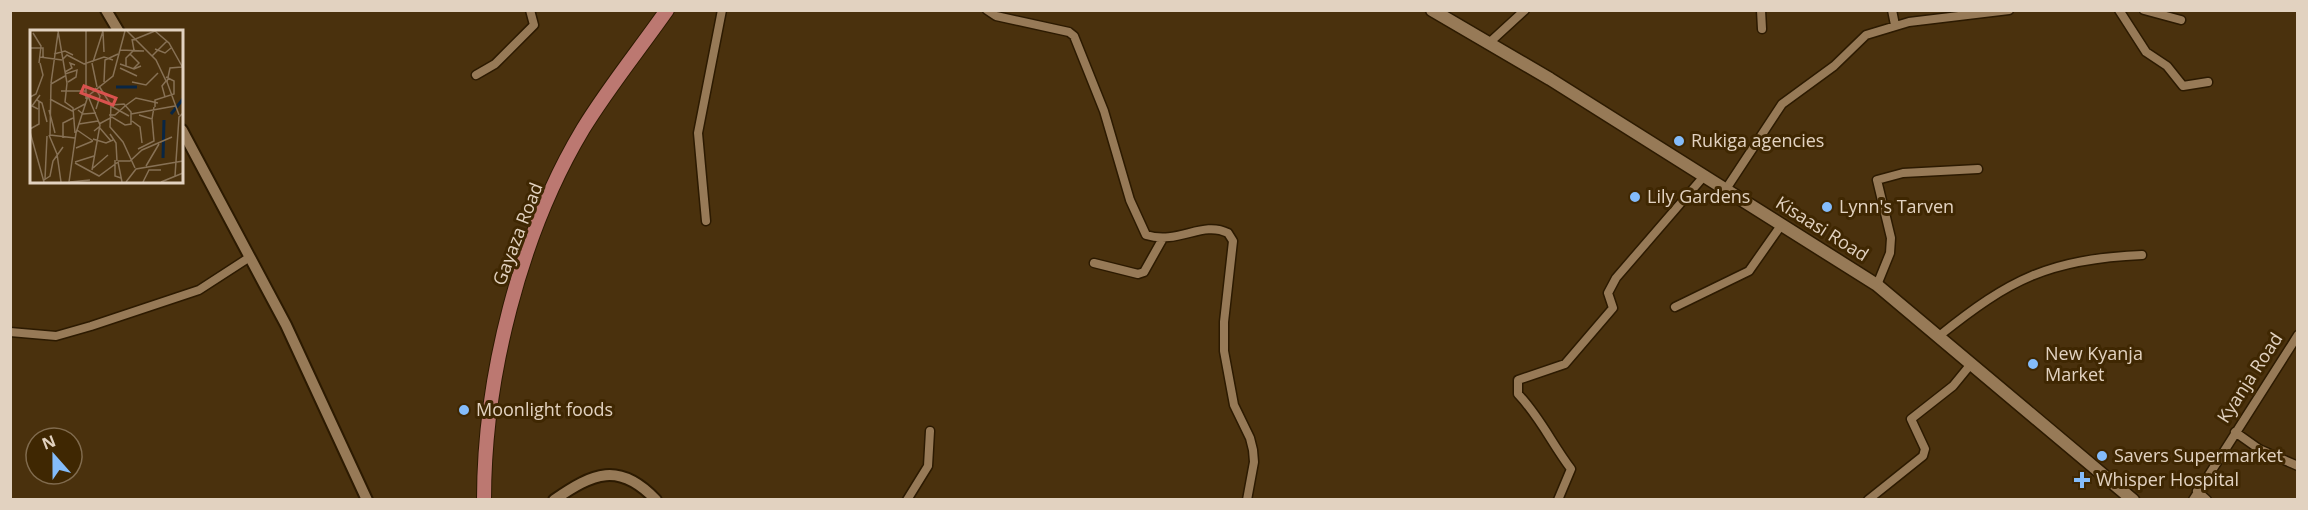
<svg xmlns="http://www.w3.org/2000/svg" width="2308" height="510" viewBox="0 0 2308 510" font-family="'Open Sans',sans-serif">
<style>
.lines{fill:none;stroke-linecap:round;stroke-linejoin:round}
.minor-casing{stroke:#2c1a01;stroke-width:11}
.tertiary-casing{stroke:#2c1a01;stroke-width:14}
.secondary-casing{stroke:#2c1a01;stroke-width:15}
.primary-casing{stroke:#2c1a01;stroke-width:16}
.minor{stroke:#977a57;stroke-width:8}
.tertiary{stroke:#977a57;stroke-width:10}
.secondary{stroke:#977a57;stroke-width:12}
.primary{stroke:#bc7871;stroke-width:14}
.poi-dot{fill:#84bcfb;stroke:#3f2702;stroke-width:2}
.labels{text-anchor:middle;stroke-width:6;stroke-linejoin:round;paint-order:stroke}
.poi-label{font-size:18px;fill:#e2d2c0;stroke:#3f2702;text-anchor:start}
.street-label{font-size:18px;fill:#e2d2c0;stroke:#3f2702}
.inset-river{fill:none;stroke:#092644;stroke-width:3}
.inset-road{fill:none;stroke:#877155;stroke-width:1.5}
.view{fill:#d9524e;fill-opacity:0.15;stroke:#d9524e;stroke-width:3}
.inset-edge{fill:none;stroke:#e2d2c0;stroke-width:3}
</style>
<rect width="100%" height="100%" fill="#4a310d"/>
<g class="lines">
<g class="minor-casing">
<path id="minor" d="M 987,10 L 996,16 L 1069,32 L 1074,36 L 1104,111 L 1130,200 L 1146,235 C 1179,245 1202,220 1228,233 L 1233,241 L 1224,322 L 1224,351 L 1234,405 L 1250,438 L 1253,450 L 1254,462 L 1247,500
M 1761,10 L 1762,29
M 1892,10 L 1895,25
M 2119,10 L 2146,52 L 2167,66 L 2183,86 L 2208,82
M 2144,10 L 2181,20
M 1489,43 L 1525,10
M 476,75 L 495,64 L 534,25 L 530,10
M 1726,189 L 1782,104 L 1834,66 L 1866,35 L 1909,22 L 2009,10
M 706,221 L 698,133 L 722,10
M 1094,263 L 1138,274 L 1144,272 L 1162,240
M 1877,285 L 1890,253 L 1891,238 L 1877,180 L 1903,173 L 1978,169
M 1675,307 L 1749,271 L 1782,224
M 10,332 L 56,336 L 91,326 L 199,290 L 250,257
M 1939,336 C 2010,279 2049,259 2142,255
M 2235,432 L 2259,449 L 2298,466
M 2197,491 L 2207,500
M 907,500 L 928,466 L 930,431
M 1558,500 L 1571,469 C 1552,444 1540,417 1518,394 L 1518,380 L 1565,364 L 1613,308 L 1608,293 L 1616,278 L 1705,175
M 1868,500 L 1923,456 L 1925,449 L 1911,419 L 1953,386 L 1971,364
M 2193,500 L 2298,335"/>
</g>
<g class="tertiary-casing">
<path id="tertiary" d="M 106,10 L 119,32
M 182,130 L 286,325 L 367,500
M 554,500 C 593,473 619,461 656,500"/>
</g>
<g class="secondary-casing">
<path id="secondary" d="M 1432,10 L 1550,79 L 1877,285 L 2133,500"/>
</g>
<g class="primary-casing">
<path id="primary" d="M 484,500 C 484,378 520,234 583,129 C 608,88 639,50 667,10"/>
</g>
<use href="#minor" class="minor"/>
<use href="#tertiary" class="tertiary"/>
<use href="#secondary" class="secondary"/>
<use href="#primary" class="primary"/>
</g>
<g class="poi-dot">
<circle cx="1679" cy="141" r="6"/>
<circle cx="1635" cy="197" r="6"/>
<circle cx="1827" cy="207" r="6"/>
<circle cx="2033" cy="364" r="6"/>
<circle cx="464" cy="410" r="6"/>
<circle cx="2102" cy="456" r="6"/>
<path d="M2079 471h6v6h6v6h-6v6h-6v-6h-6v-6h6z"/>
</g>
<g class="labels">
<g class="poi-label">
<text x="1691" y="147">Rukiga agencies</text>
<text x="1647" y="203">Lily Gardens</text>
<text x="1839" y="213">Lynn's Tarven</text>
<text x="2045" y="360">New Kyanja<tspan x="2045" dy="21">Market</tspan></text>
<text x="476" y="416">Moonlight foods</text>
<text x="2114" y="462">Savers Supermarket</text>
<text x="2096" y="486">Whisper Hospital</text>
</g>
<g class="street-label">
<text transform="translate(1822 229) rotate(32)" y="6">Kisaasi Road</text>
<text transform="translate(518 234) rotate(-69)" y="6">Gayaza Road</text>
<text transform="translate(2250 378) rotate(-57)" y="6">Kyanja Road</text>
</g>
</g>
<g transform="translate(30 30)">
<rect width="153" height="153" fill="#4a310d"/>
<path class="inset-river" d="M 86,57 L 107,57M 141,84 L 153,69M 133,128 L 134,90"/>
<path class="inset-road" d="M 28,1 L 37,53 L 35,72 L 43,78 L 45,103M 56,1 L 56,69M 97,1 L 126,30 L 136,51 L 132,56 L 135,67M 125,1 L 139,13 L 153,38M 73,2 L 74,22M 3,3 L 11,16 L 9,33M 103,10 L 125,1M 0,18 L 13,18 L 13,27M 125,19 L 135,23 L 141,18M 90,20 L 114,21M 24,24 L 35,21 L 43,25M 100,24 L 109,33 L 103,39M 122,26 L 137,11M 10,27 L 32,30M 33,29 L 37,25 L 54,34 L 74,27 L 83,30M 63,32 L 73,1M 62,33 L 67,57M 90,34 L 104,39 L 111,36M 96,36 L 96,28 L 104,20 L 102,9M 90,38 L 107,46M 35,42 L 42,38 L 40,33 L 45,35M 35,44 L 47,40 L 46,47 L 38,52M 74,52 L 75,30 L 88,24M 102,52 L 116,55 L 128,43M 21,53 L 28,3M 69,56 L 81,75 L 80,97 L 93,112 L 105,138M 65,58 L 70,66 L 66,79M 31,61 L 56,61M 58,66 L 70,95 L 62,140M 0,67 L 6,64 L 13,45 L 10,33M 20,69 L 42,81 L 55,74M 7,70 L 12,73 L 17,92M 81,76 L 99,86M 95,76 L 106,68 L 128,73M 125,77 L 125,70 L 144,64 L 144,51 L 136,47M 8,79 L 2,76 L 10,65M 19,80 L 25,103M 48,80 L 53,84 L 66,83M 101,84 L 145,76M 79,85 L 85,85 L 95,76M 109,85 L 122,89 L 124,77M 149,85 L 137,52 L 140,38 L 152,37M 102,91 L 110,97 L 112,113M 49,94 L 68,91M 69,94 L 82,87 L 95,95 L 101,94 L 101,82 L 94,74 L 81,75M 0,99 L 9,94 L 9,71M 47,100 L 63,111M 64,101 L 69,97 L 81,111M 0,102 L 14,152M 80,104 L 86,113 L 87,131M 19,105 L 27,124 L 31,152M 20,105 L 21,54 L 35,46M 20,105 L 45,108M 33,108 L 33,93 L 43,88M 63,109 L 76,113 L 83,110M 46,118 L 63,111M 108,119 L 124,111 L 122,89M 85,130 L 85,146 L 91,148M 88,131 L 100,131 L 112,120 L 142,107M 45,132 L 64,126M 88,132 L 92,152M 45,133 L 69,146 L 88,132M 116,136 L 129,114M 63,138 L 78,125M 145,146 L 149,87 L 153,83M 15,149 L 17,106M 14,150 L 20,146 L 23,131 L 33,117M 39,152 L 46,103 L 58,66 L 83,46 L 95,1M 40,152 L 60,150M 96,152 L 106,139 L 153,131M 113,152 L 119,140 L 131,140M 131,152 L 153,143"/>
<path class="view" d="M 54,56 L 86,68 L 83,75 L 51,63 Z"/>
<rect width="153" height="153" class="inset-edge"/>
</g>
<rect width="2308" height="510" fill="none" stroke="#e2d2c0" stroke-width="24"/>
<g transform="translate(54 456) rotate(339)"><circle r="28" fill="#3f2702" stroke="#806b4e" stroke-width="1.5"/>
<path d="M0-4.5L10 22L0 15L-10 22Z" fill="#84bcfb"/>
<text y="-9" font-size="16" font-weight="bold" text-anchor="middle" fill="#e2d2c0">N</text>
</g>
</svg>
